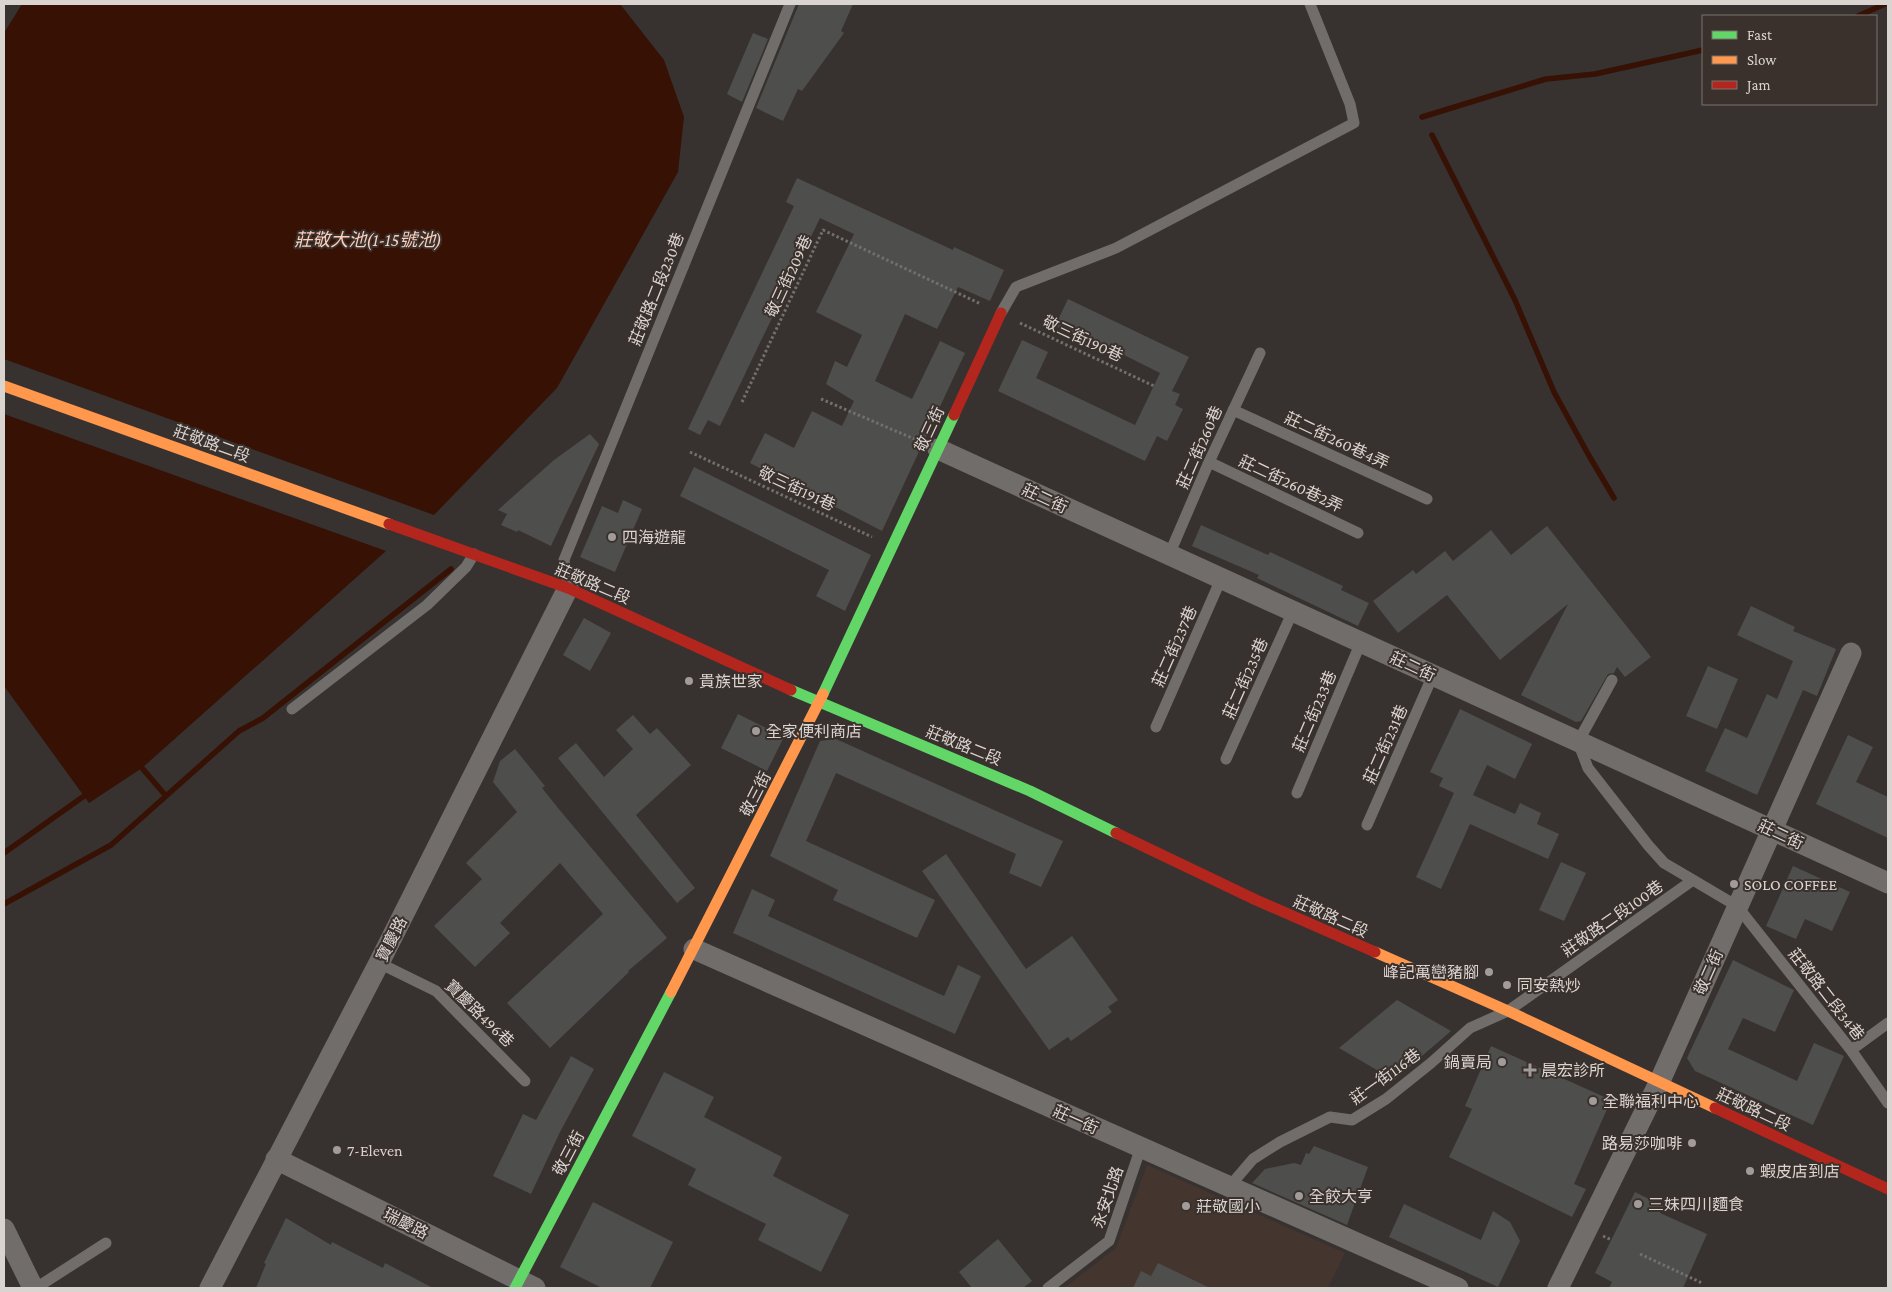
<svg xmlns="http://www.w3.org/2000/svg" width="1892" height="1292" viewBox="0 0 1892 1292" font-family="'Crimson Pro','Noto Sans TC',serif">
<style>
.built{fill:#44352f}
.water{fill:#361104}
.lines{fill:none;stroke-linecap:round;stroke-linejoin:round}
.stream{stroke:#361104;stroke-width:5.5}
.building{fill:#4e4e4d}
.path{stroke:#726f6d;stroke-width:3;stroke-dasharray:2.5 2.5;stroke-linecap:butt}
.lane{stroke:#706d6b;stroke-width:11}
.street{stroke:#706d6b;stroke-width:21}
.fast{stroke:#63d668;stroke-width:11}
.slow{stroke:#ff974d;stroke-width:11}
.jam{stroke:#b3261e;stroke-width:11}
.poi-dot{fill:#a19b99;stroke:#3a312d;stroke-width:2}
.labels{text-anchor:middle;stroke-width:4;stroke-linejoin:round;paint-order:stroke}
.street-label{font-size:16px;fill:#dad4d1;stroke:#3a312d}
.poi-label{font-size:16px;fill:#dad4d1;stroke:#3a312d;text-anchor:start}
.water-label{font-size:18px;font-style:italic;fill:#fdcfbb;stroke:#3a312d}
</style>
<rect width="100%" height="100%" fill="#373230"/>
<path class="built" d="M 1147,1165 L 1345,1253 L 1328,1288 L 1064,1288 L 1116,1248 Z"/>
<path class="water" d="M 22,4 L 620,4 L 664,60 L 684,117 L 678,172 L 557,388 L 434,515 L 4,359 L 4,33 Z
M 4,414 L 386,551 L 142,768 L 89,803 L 4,686 Z"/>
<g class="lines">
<path class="stream" d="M 1858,16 L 1885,4
M 1422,117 L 1546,79 L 1595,74 L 1703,50
M 1432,135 L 1515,300 L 1554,392 L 1588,454 L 1614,498
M 142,768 L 166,796
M 4,853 L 84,796
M 4,904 L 111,845 L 239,731 L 263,718 L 451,569"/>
</g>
<path class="building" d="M 799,4 L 853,4 L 841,31 L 844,33 L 802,91 L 798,89 L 783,121 L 756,108 Z
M 753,33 L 768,39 L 742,102 L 727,94 Z
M 797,178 L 953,250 L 954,247 L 1004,270 L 990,301 L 958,287 L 937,329 L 905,314 L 875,381 L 912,399 L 940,341 L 965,353 L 882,531 L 750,463 L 765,433 L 794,448 L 812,411 L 842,426 L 854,401 L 826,384 L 835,361 L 847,367 L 862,335 L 816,312 L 854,234 L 820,218 L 720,426 L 708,420 L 700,435 L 688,429 L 794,206 L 786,202 Z
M 1068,299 L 1189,357 L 1172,391 L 1180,394 L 1175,405 L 1183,409 L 1167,441 L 1157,436 L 1145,461 L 998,391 L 1022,340 L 1048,352 L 1036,378 L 1135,425 L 1160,373 L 1120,353 L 1119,355 L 1055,326 Z
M 590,434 L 599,444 L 551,546 L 518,530 L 517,532 L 501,525 L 507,514 L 498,510 L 554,460 Z
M 694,467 L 871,555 L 845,611 L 816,596 L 829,570 L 680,496 Z
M 623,500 L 642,509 L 615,572 L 580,557 L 602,506 L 618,513 Z
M 1201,525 L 1268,555 L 1270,552 L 1343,586 L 1341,590 L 1369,603 L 1358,626 L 1257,578 L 1259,575 L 1192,546 Z
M 1547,526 L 1651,657 L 1625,677 L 1617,667 L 1614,673 L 1608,674 L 1581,721 L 1576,722 L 1521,695 L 1568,604 L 1500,660 L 1447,595 L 1398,633 L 1373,601 L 1413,570 L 1416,574 L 1445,551 L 1453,561 L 1491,530 L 1511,555 Z
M 1751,606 L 1795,627 L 1793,631 L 1836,649 L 1817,696 L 1803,690 L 1757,795 L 1705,771 L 1725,728 L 1747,738 L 1767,694 L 1777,699 L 1793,661 L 1737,635 Z
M 584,618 L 611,633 L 590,671 L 563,655 Z
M 1708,666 L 1738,679 L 1717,729 L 1686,716 Z
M 1460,709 L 1532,744 L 1515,779 L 1487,765 L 1473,795 L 1515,814 L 1520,803 L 1541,813 L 1537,824 L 1559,834 L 1548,859 L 1470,824 L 1441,889 L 1416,877 L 1454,793 L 1439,786 L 1443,778 L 1430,772 Z
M 738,714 L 784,737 L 767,771 L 721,748 Z
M 633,715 L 650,734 L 657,728 L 691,765 L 636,815 L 695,888 L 677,903 L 558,758 L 576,743 L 604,777 L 633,749 L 616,730 Z
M 1848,735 L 1873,747 L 1856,782 L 1888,797 L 1888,838 L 1816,804 Z
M 836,739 L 1063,841 L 1041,887 L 1009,873 L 1016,854 L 836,773 L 806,841 L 935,900 L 917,938 L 833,900 L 838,890 L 770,856 L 820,741 Z
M 515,749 L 545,786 L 542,788 L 558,808 L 667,938 L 628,971 L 629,972 L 550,1048 L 507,1003 L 603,914 L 560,863 L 500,923 L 510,933 L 475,967 L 434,926 L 482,879 L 466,863 L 517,812 L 493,782 L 500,761 Z
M 946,854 L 1026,969 L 1072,936 L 1118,1000 L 1108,1007 L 1112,1012 L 1071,1041 L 1068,1037 L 1049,1050 L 922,871 Z
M 1561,862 L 1586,873 L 1564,921 L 1539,910 Z
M 1793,866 L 1850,892 L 1832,931 L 1805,919 L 1796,939 L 1766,926 Z
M 752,889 L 775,900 L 768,916 L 944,996 L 958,965 L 981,976 L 955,1034 L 733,933 Z
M 1733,960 L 1794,990 L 1775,1032 L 1743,1018 L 1728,1049 L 1797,1081 L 1814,1043 L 1844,1056 L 1813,1125 L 1695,1071 L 1687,1058 Z
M 1397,1000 L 1451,1031 L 1394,1080 L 1339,1048 Z
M 1491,1046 L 1611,1100 L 1574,1184 L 1586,1189 L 1572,1217 L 1449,1157 L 1472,1109 L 1465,1106 Z
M 571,1056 L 594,1069 L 560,1132 L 531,1194 L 493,1176 L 523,1114 L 536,1120 Z
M 664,1072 L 714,1097 L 704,1117 L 782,1157 L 773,1176 L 849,1215 L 821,1272 L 758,1240 L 766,1224 L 688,1185 L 696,1169 L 632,1136 Z
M 1314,1146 L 1368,1167 L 1347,1225 L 1252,1183 L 1265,1169 L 1294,1163 L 1301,1165 L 1306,1153 L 1309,1154 Z
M 1635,1192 L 1663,1206 L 1660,1213 L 1707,1234 L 1683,1288 L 1609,1288 L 1612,1282 L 1595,1273 Z
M 593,1202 L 673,1242 L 650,1288 L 602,1288 L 560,1267 Z
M 1404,1204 L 1481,1240 L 1493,1211 L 1510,1222 L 1520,1241 L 1498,1287 L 1389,1237 Z
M 286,1218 L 331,1245 L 332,1242 L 383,1268 L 385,1263 L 433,1288 L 256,1288 L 266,1264 L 264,1263 Z
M 998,1239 L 1032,1281 L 1023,1288 L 972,1288 L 959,1272 Z
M 1158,1263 L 1210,1288 L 1133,1288 L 1141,1271 L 1151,1276 Z"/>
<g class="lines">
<path class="path" d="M 1020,323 L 1154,386
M 821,399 L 919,441
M 742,402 L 823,230 L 981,304
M 690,452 L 872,537
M 1603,1236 L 1612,1240
M 1640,1254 L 1702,1283"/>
<path class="lane" d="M 1001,313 L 1016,287 L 1116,248 L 1354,123 L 1350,104 L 1310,4
M 1233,410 L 1427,499
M 1209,462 L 1358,533
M 1169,555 L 1209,462 L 1260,353
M 568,587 L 564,560 L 790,4
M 1612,680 L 1578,742 L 1588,768 L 1648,845 L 1664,863 L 1693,880
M 292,709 L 427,605 L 466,567 L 474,554
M 1156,727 L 1221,579
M 1226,759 L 1293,611
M 1297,793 L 1361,642
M 1367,825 L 1433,675
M 379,963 L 436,991 L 525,1081
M 1851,1050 L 1888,1023
M 1229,1187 L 1253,1159 L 1280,1142 L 1330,1117 L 1352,1120 L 1386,1099 L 1431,1063 L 1470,1028 L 1508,1011 L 1693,880 L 1737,906 L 1851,1050 L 1888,1103
M 36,1288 L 106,1243
M 1048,1288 L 1109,1241 L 1141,1147"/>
<path class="street" d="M 938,449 L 1888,883
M 694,949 L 1458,1288
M 276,1159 L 535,1288
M 4,1229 L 33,1288
M 210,1288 L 379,963 L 568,588
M 1558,1288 L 1659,1083 L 1851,653"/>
<path class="fast" d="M 791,690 L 1030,791 L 1116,833
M 823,694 L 954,415
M 515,1288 L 671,992"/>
<path class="slow" d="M 4,386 L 389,524
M 1375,952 L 1508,1011 L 1715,1108
M 671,992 L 823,694"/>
<path class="jam" d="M 954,415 L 1001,313
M 389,524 L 568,588 L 791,690
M 1116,833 L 1256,900 L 1375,952
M 1715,1108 L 1888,1189"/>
</g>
<g class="poi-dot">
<circle cx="612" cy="537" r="5"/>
<circle cx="689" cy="681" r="5"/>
<circle cx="756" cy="731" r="5"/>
<circle cx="1734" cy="884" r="5"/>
<circle cx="1489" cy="972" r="5"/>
<circle cx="1507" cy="985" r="5"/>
<circle cx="1502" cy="1062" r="5"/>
<path d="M1527.5 1062.5h5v5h5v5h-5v5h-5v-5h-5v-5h5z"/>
<circle cx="1593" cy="1101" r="5"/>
<circle cx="1692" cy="1143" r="5"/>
<circle cx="337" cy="1150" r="5"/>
<circle cx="1750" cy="1171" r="5"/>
<circle cx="1299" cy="1196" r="5"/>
<circle cx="1638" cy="1204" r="5"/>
<circle cx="1186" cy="1206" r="5"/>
</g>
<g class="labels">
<g class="street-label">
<text transform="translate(788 276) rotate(-65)" y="6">敬三街209巷</text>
<text transform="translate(656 289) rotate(-68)" y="6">莊敬路二段230巷</text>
<text transform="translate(1083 338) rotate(25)" y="6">敬三街190巷</text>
<text transform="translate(929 429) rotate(-65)" y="6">敬三街</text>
<text transform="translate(1337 440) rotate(25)" y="6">莊二街260巷4弄</text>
<text transform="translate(212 443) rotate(20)" y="6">莊敬路二段</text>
<text transform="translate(1199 447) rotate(-66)" y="6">莊二街260巷</text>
<text transform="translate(1291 483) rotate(25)" y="6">莊二街260巷2弄</text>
<text transform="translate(797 488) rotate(25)" y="6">敬三街191巷</text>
<text transform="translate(1045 498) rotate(25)" y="6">莊二街</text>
<text transform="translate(593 583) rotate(23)" y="6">莊敬路二段</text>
<text transform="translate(1174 646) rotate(-66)" y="6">莊二街237巷</text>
<text transform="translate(1413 666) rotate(25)" y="6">莊二街</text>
<text transform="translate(1245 678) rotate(-66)" y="6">莊二街235巷</text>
<text transform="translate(1314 711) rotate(-67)" y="6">莊二街233巷</text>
<text transform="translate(1385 744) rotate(-66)" y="6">莊二街231巷</text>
<text transform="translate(964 745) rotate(22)" y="6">莊敬路二段</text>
<text transform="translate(755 794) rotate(-63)" y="6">敬三街</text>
<text transform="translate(1781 834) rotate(25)" y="6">莊二街</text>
<text transform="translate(1331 916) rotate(24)" y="6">莊敬路二段</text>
<text transform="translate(1612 918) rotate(-35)" y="6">莊敬路二段100巷</text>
<text transform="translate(391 939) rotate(-63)" y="6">寶慶路</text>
<text transform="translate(1708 972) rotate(-66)" y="6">敬二街</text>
<text transform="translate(1827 994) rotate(52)" y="6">莊敬路二段34巷</text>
<text transform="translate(480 1013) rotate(44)" y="6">寶慶路496巷</text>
<text transform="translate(1385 1076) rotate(-36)" y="6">莊一街116巷</text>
<text transform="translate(1754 1109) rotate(25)" y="6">莊敬路二段</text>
<text transform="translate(1076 1119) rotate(24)" y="6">莊一街</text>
<text transform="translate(568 1153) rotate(-62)" y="6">敬三街</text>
<text transform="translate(1107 1197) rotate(-71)" y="6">永安北路</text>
<text transform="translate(406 1223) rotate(27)" y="6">瑞慶路</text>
</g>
<g class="poi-label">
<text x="622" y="543">四海遊龍</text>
<text x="699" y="687">貴族世家</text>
<text x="766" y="737">全家便利商店</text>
<text x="1744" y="890">SOLO COFFEE</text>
<text x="1479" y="978" text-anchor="end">峰記萬巒豬腳</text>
<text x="1517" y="991">同安熱炒</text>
<text x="1492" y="1068" text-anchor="end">鍋賣局</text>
<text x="1541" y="1076">晨宏診所</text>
<text x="1603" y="1107">全聯福利中心</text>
<text x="1682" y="1149" text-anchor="end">路易莎咖啡</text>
<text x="347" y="1156">7-Eleven</text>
<text x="1760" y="1177">蝦皮店到店</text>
<text x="1309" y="1202">全餃大亨</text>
<text x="1648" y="1210">三妹四川麵食</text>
<text x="1196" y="1212">莊敬國小</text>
</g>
<g class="water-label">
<text x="368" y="246">莊敬大池(1-15號池)</text>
</g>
</g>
<rect width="1892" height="1292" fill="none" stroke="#dad4d1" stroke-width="10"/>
<rect x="1702" y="15" width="175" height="90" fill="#3a312d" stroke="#7a726f"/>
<rect x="1712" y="31" width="25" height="8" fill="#63d668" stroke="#7a726f"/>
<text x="1747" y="40" font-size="15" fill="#dad4d1">Fast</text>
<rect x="1712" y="56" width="25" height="8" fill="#ff974d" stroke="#7a726f"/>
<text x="1747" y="65" font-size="15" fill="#dad4d1">Slow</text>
<rect x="1712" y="81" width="25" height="8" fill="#b3261e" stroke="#7a726f"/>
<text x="1747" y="90" font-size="15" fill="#dad4d1">Jam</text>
</svg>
